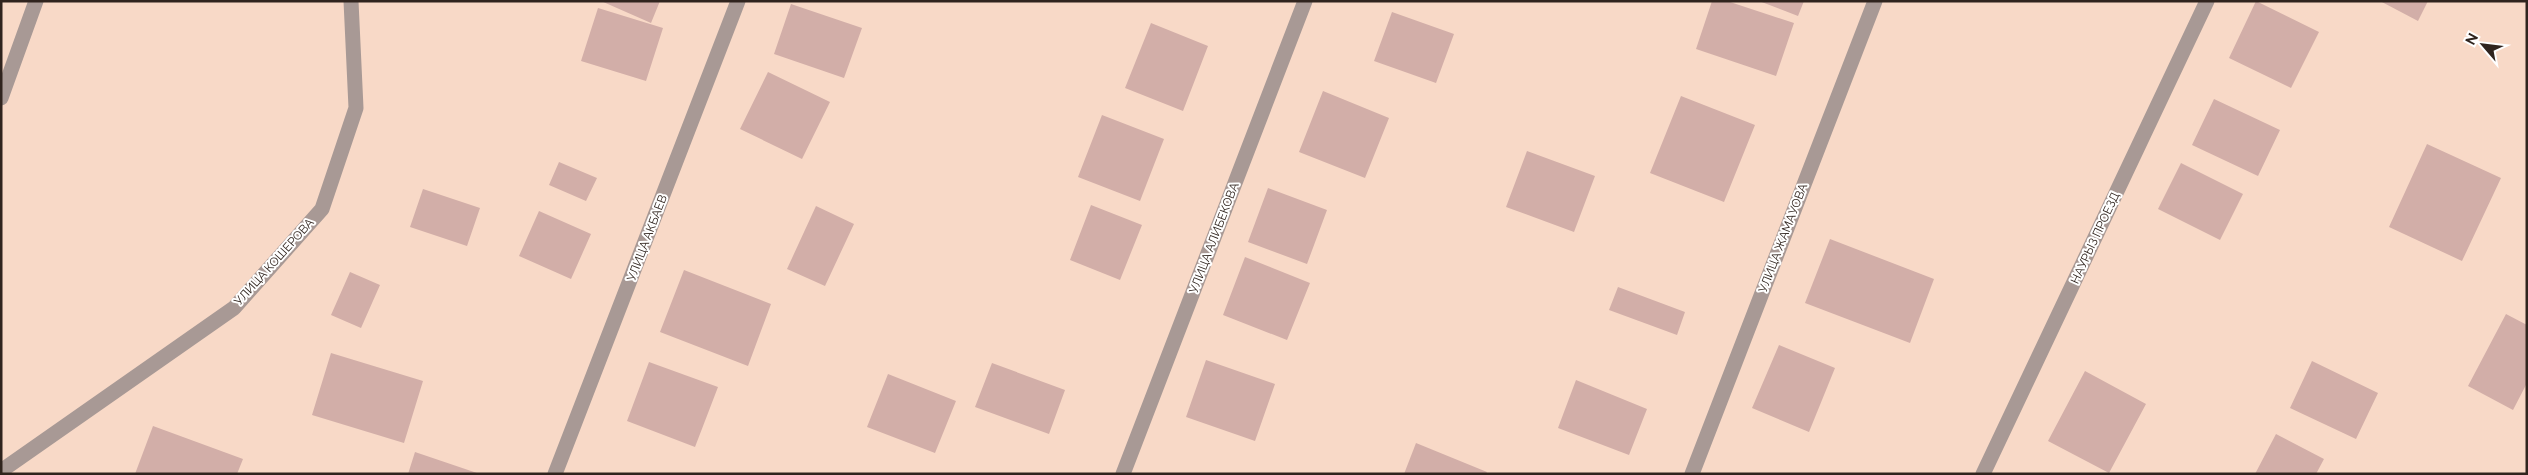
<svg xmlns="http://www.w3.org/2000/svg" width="2528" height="475" viewBox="0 0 2528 475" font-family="Raleway,sans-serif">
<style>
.building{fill:#d2aea8}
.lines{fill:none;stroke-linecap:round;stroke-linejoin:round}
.minor{stroke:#a89995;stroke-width:15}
.labels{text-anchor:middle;stroke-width:4;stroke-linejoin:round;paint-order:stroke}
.street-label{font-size:12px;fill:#30241e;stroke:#fff}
</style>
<rect width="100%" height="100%" fill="#f8d9c7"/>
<path class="building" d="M 601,1 L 660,1 L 651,23 Z
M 1712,1 L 1727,1 L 1794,23 L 1776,76 L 1696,49 Z
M 1759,1 L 1804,1 L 1798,16 Z
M 2256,1 L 2319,32 L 2291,88 L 2229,58 Z
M 2380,1 L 2428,1 L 2418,21 Z
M 791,4 L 862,28 L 844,78 L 774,54 Z
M 598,8 L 663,28 L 646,81 L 581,61 Z
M 1392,12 L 1454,34 L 1436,83 L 1374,61 Z
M 1151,23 L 1208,46 L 1183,111 L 1125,88 Z
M 768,72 L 830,102 L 802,159 L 740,129 Z
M 1323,91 L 1389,118 L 1365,178 L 1299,152 Z
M 1681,96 L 1755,125 L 1724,202 L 1650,173 Z
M 2214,99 L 2280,130 L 2258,176 L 2192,145 Z
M 1102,115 L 1164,139 L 1140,201 L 1078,177 Z
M 2427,144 L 2501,178 L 2462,261 L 2389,227 Z
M 1527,151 L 1595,176 L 1574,232 L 1506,207 Z
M 559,162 L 597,178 L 586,201 L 549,185 Z
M 2181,163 L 2243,194 L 2220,240 L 2158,209 Z
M 1268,188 L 1327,210 L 1307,264 L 1248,242 Z
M 423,189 L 480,208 L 467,246 L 410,227 Z
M 1091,205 L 1142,225 L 1120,280 L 1070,260 Z
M 816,206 L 854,224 L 825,286 L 787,269 Z
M 539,211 L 591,234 L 571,279 L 519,256 Z
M 1830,239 L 1934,279 L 1910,343 L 1805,303 Z
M 1245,257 L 1310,283 L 1287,340 L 1223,315 Z
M 684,270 L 771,304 L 748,366 L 660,332 Z
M 350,272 L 380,285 L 361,328 L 331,315 Z
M 1618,287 L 1685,312 L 1677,335 L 1609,310 Z
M 2506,314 L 2527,325 L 2527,383 L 2513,410 L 2468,386 Z
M 1779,345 L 1835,368 L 1809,432 L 1752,408 Z
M 331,353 L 423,381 L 404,443 L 312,415 Z
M 1206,360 L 1275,384 L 1255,441 L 1186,417 Z
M 2312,361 L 2378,393 L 2356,439 L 2290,408 Z
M 649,362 L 718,387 L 695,447 L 627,421 Z
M 992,363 L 1065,390 L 1049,434 L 975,407 Z
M 2085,371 L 2146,404 L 2109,473 L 2048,441 Z
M 888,374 L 956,401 L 935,453 L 867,427 Z
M 1576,380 L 1647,409 L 1629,455 L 1558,428 Z
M 153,426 L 243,459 L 237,474 L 135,474 Z
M 2276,434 L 2324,459 L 2316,474 L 2255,474 Z
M 1416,443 L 1487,472 L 1486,474 L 1404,474 Z
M 415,452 L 477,473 L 477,474 L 408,474 Z"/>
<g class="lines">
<path class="minor" d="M 1,98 L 36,1
M 1,471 L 234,308 L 322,209 L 356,108 L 351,1
M 555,474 L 738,1
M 1123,474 L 1305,1
M 1692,474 L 1875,1
M 1983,474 L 2207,1"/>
</g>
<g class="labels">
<g class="street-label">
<text transform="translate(647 238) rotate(-69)" y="4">УЛИЦА АКБАЕВ</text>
<text transform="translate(1214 238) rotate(-69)" y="4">УЛИЦА АЛИБЕКОВА</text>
<text transform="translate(1783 238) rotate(-69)" y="4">УЛИЦА ЖАМАУОВА</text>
<text transform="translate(2095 238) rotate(-65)" y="4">НАУРЫЗ ПРОЕЗД</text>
<text transform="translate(274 262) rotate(-48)" y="4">УЛИЦА КОШЕРОВА</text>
</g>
</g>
<rect width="2528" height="475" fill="none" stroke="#30241e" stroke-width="5"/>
<g transform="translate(2483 45) rotate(298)" stroke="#ffffff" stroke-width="4" paint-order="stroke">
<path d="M0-4L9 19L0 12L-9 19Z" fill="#30241e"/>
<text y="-8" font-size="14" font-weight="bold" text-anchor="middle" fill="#30241e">N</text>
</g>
</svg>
